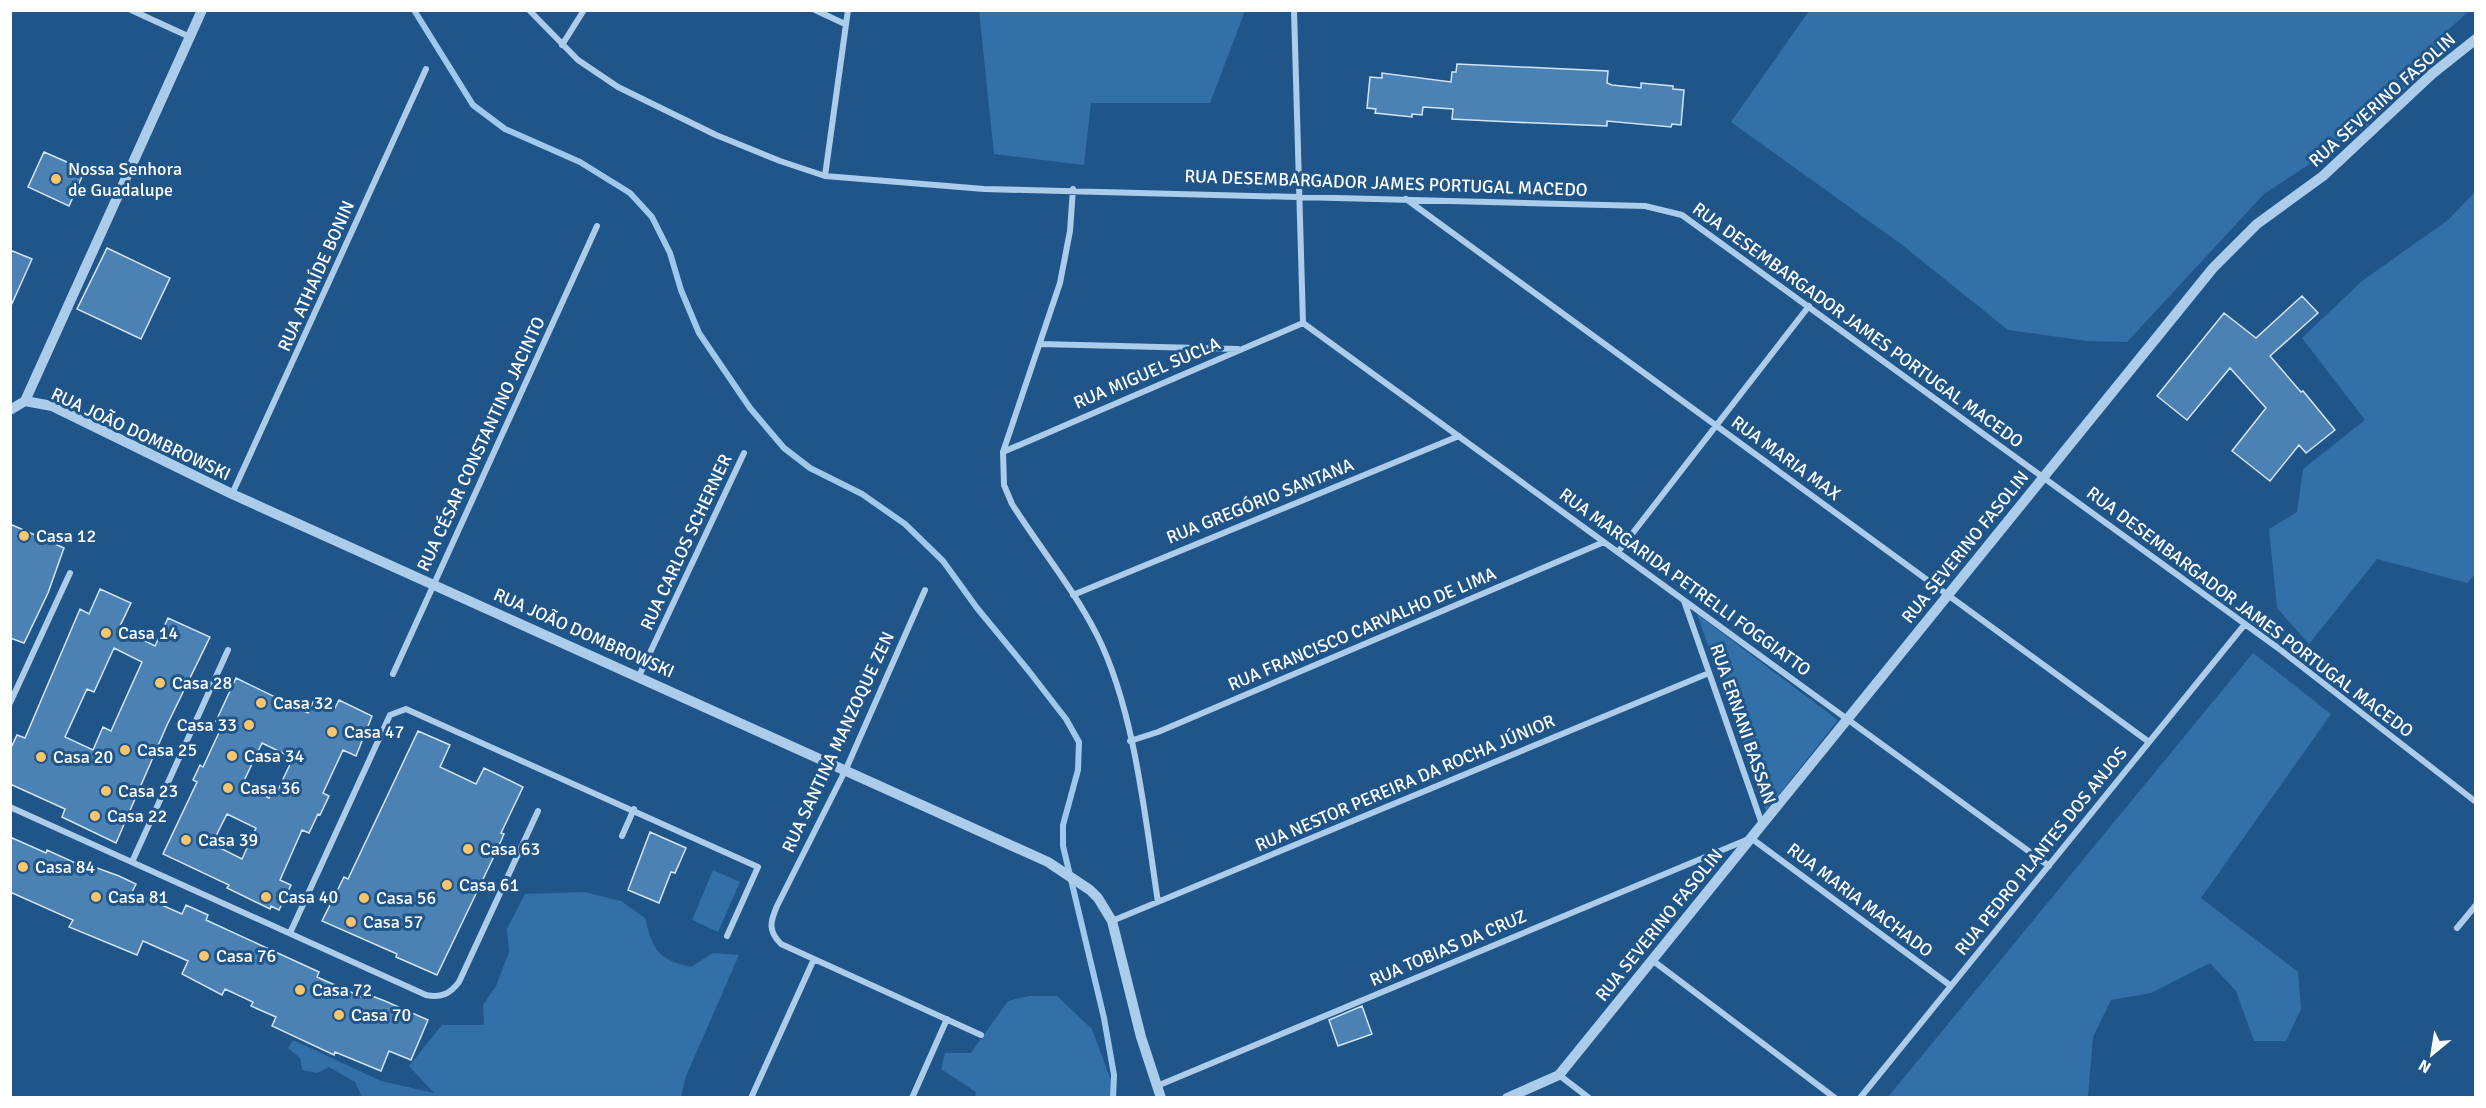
<svg xmlns="http://www.w3.org/2000/svg" width="2486" height="1108" viewBox="0 0 2486 1108" font-family="Signika,sans-serif">
<style>
.green{fill:#3370a7}
.lines{fill:none;stroke-linecap:round;stroke-linejoin:round}
.stream{stroke:#9ec8ec;stroke-width:6}
.building{fill:#4c81b3;stroke:#d0e5f8;stroke-width:1.5;fill-rule:evenodd}
.minor{stroke:#abcceb;stroke-width:6}
.tertiary{stroke:#abcceb;stroke-width:10}
.poi-dot{fill:#f9c66b;stroke:#205589;stroke-width:2}
.labels{text-anchor:middle;stroke-width:6;stroke-linejoin:round;paint-order:stroke}
.street-label{font-size:18px;fill:#fff;stroke:#205589}
.poi-label{font-size:18px;fill:#fff;stroke:#205589;text-anchor:start}
</style>
<rect width="100%" height="100%" fill="#205589"/>
<path class="green" d="M 979,11 L 979,10 L 1245,11 L 1210,103 L 1091,103 L 1084,165 L 994,154 Z
M 1809,11 L 1809,10 L 2469,11 L 2446,32 L 2447,48 L 2365,128 L 2264,194 L 2127,342 L 2087,341 L 2008,330 L 1901,244 L 1731,122 Z
M 2475,192 L 2475,575 L 2467,583 L 2377,559 L 2309,644 L 2277,608 L 2269,529 L 2297,512 L 2303,469 L 2365,420 L 2302,338 L 2362,281 L 2448,220 Z
M 1697,614 L 1838,720 L 1766,811 Z
M 2253,653 L 2331,714 L 2201,898 L 2298,972 L 2301,1009 L 2286,1041 L 2254,1041 L 2236,991 L 2210,963 L 2151,993 L 2111,1000 L 2093,1037 L 2088,1097 L 1888,1097 Z
M 713,870 L 740,882 L 718,932 L 692,920 Z
M 584,892 L 621,901 L 645,918 C 653,950 657,959 691,967 L 713,953 L 739,955 L 686,1076 L 681,1097 L 362,1097 L 355,1082 L 329,1067 L 317,1073 L 302,1070 L 300,1058 L 288,1048 L 293,1040 L 381,1081 L 434,1093 L 409,1066 L 442,1025 L 484,1025 L 483,1005 L 496,986 L 509,952 L 507,929 L 525,894 Z
M 1029,996 L 1057,996 L 1092,1029 L 1117,1097 L 975,1097 L 976,1092 L 941,1069 L 945,1053 L 971,1053 L 1008,1001 Z"/>
<g class="lines">
<path class="stream" d="M 414,10 L 473,105 L 505,129 L 580,162 L 630,193 L 652,217 L 670,253 L 681,290 L 699,333 L 750,408 L 784,448 L 810,468 L 862,494 L 905,524 L 943,561 L 977,608 L 1028,670 L 1066,719 L 1079,742 L 1078,770 L 1063,825 L 1063,846 L 1104,1018 L 1114,1075 L 1113,1098"/>
</g>
<path class="building" d="M 1457,64 L 1608,71 L 1607,83 L 1612,85 L 1641,88 L 1641,83 L 1673,86 L 1673,89 L 1684,90 L 1681,125 L 1672,124 L 1671,127 L 1607,121 L 1607,126 L 1511,122 L 1452,119 L 1453,109 L 1423,107 L 1422,115 L 1412,114 L 1412,117 L 1375,113 L 1376,109 L 1367,108 L 1370,77 L 1382,78 L 1382,73 L 1451,82 L 1452,72 L 1456,72 Z
M 44,152 L 85,170 L 69,206 L 28,187 Z
M 107,248 L 170,278 L 141,339 L 77,309 Z
M 10,250 L 32,259 L 10,308 Z
M 2302,296 L 2318,313 L 2270,356 L 2301,392 L 2303,391 L 2335,430 L 2306,453 L 2299,445 L 2270,481 L 2232,451 L 2266,408 L 2230,368 L 2187,420 L 2157,396 L 2224,313 L 2256,338 Z
M 10,524 L 64,548 L 48,593 L 24,643 L 10,638 Z
M 100,589 L 131,603 L 119,628 L 155,646 L 168,618 L 210,637 L 167,725 L 116,843 L 62,817 L 65,809 L 10,784 L 10,750 L 17,735 L 25,738 L 80,609 L 89,614 ZM 114,648 L 142,662 L 111,731 L 103,727 L 93,750 L 65,737 L 87,689 L 94,692 Z
M 236,678 L 308,713 L 315,698 L 335,708 L 339,700 L 372,716 L 356,756 L 343,750 L 323,793 L 329,796 L 320,815 L 318,814 L 309,833 L 302,830 L 280,880 L 291,885 L 279,910 L 271,906 L 270,909 L 227,888 L 229,885 L 163,854 L 197,782 L 193,780 L 200,765 L 203,767 L 223,724 L 216,721 ZM 262,743 L 293,758 L 275,796 L 271,794 L 269,798 L 242,785 ZM 227,814 L 256,828 L 242,859 L 212,844 Z
M 418,731 L 450,745 L 440,767 L 476,784 L 484,768 L 523,787 L 501,833 L 504,834 L 497,850 L 437,975 L 396,957 L 397,954 L 322,921 L 344,877 L 348,879 Z
M 650,832 L 686,848 L 675,873 L 671,872 L 659,903 L 628,890 Z
M 10,837 L 46,853 L 47,850 L 95,872 L 97,868 L 119,876 L 136,884 L 132,892 L 182,914 L 186,905 L 208,915 L 206,920 L 319,972 L 317,977 L 362,997 L 364,993 L 385,1001 L 428,1020 L 411,1060 L 389,1051 L 381,1071 L 335,1052 L 334,1055 L 272,1026 L 276,1017 L 251,1006 L 253,1002 L 225,989 L 222,995 L 182,974 L 188,961 L 143,941 L 137,955 L 69,927 L 73,920 L 10,892 Z
M 1362,1006 L 1372,1034 L 1338,1046 L 1329,1020 Z"/>
<g class="lines">
<path class="minor" d="M 131,10 L 190,37
M 529,10 L 578,60 L 618,87 L 716,135 L 780,161 L 825,176 L 984,189 L 1645,206 L 1682,215 L 2278,648 L 2476,802
M 815,10 L 845,24
M 1294,10 L 1303,323
M 562,45 L 584,10
M 825,176 L 848,10
M 1073,189 L 1070,231 L 1060,283 L 1003,452 L 1004,485 L 1012,504 C 1040,548 1073,588 1097,635 C 1135,711 1145,818 1158,902
M 1406,199 L 2149,742
M 1303,323 L 2049,866
M 1040,344 L 1238,349
M 1003,452 L 1303,323
M 232,494 L 426,69
M 1618,552 L 1809,306
M 925,590 L 846,769 L 777,906 C 770,922 768,931 781,944 L 981,1035
M 1073,595 L 1459,436
M 1684,601 L 1762,824
M 393,674 L 597,226
M 639,676 L 744,453
M 10,703 L 70,573
M 1130,741 L 1158,732 L 1604,542
M 10,807 L 426,995 C 441,998 450,994 459,982 L 538,811
M 622,836 L 634,809
M 132,862 L 228,650
M 1112,921 L 1709,673
M 2457,928 L 2476,905
M 290,933 L 390,715 L 406,709 L 758,867 L 727,936
M 1652,960 L 1835,1098
M 1559,1075 L 1589,1098
M 1157,1086 L 1751,838 L 1951,986
M 751,1098 L 814,959
M 912,1098 L 947,1019
M 1860,1098 L 2245,624"/>
<path class="tertiary" d="M 25,401 L 52,406 L 232,494 L 1048,862 L 1090,890 L 1098,898 L 1112,921 L 1141,1037 L 1161,1098
M 10,410 L 25,401 L 202,10
M 1507,1098 L 1559,1075 L 2213,268 L 2257,224 L 2323,176 L 2432,74 L 2476,39"/>
</g>
<g class="poi-dot">
<circle cx="56" cy="179" r="6"/>
<circle cx="24" cy="536" r="6"/>
<circle cx="106" cy="633" r="6"/>
<circle cx="160" cy="683" r="6"/>
<circle cx="261" cy="703" r="6"/>
<circle cx="249" cy="725" r="6"/>
<circle cx="332" cy="732" r="6"/>
<circle cx="125" cy="750" r="6"/>
<circle cx="232" cy="756" r="6"/>
<circle cx="41" cy="757" r="6"/>
<circle cx="228" cy="788" r="6"/>
<circle cx="106" cy="791" r="6"/>
<circle cx="95" cy="816" r="6"/>
<circle cx="186" cy="840" r="6"/>
<circle cx="468" cy="849" r="6"/>
<circle cx="23" cy="867" r="6"/>
<circle cx="447" cy="885" r="6"/>
<circle cx="96" cy="897" r="6"/>
<circle cx="266" cy="897" r="6"/>
<circle cx="364" cy="898" r="6"/>
<circle cx="351" cy="922" r="6"/>
<circle cx="204" cy="956" r="6"/>
<circle cx="300" cy="990" r="6"/>
<circle cx="339" cy="1015" r="6"/>
</g>
<g class="labels">
<g class="street-label">
<text transform="translate(2382 100) rotate(-42)" y="6">RUA SEVERINO FASOLIN</text>
<text transform="translate(1386 183) rotate(2)" y="6">RUA DESEMBARGADOR JAMES PORTUGAL MACEDO</text>
<text transform="translate(316 276) rotate(-66)" y="6">RUA ATHAÍDE BONIN</text>
<text transform="translate(1858 325) rotate(36)" y="6">RUA DESEMBARGADOR JAMES PORTUGAL MACEDO</text>
<text transform="translate(1147 373) rotate(-23)" y="6">RUA MIGUEL SUCLA</text>
<text transform="translate(141 434) rotate(25)" y="6">RUA JOÃO DOMBROWSKI</text>
<text transform="translate(481 444) rotate(-65)" y="6">RUA CÉSAR CONSTANTINO JACINTO</text>
<text transform="translate(1786 458) rotate(36)" y="6">RUA MARIA MAX</text>
<text transform="translate(1260 501) rotate(-22)" y="6">RUA GREGÓRIO SANTANA</text>
<text transform="translate(686 542) rotate(-65)" y="6">RUA CARLOS SCHERNER</text>
<text transform="translate(1965 547) rotate(-51)" y="6">RUA SEVERINO FASOLIN</text>
<text transform="translate(1685 582) rotate(36)" y="6">RUA MARGARIDA PETRELLI FOGGIATTO</text>
<text transform="translate(2250 612) rotate(37)" y="6">RUA DESEMBARGADOR JAMES PORTUGAL MACEDO</text>
<text transform="translate(1362 629) rotate(-23)" y="6">RUA FRANCISCO CARVALHO DE LIMA</text>
<text transform="translate(584 633) rotate(24)" y="6">RUA JOÃO DOMBROWSKI</text>
<text transform="translate(1743 724) rotate(71)" y="6">RUA ERNANI BASSAN</text>
<text transform="translate(838 742) rotate(-65)" y="6">RUA SANTINA MANZOQUE ZEN</text>
<text transform="translate(1405 783) rotate(-23)" y="6">RUA NESTOR PEREIRA DA ROCHA JÚNIOR</text>
<text transform="translate(2041 851) rotate(-51)" y="6">RUA PEDRO PLANTES DOS ANJOS</text>
<text transform="translate(1860 900) rotate(37)" y="6">RUA MARIA MACHADO</text>
<text transform="translate(1659 925) rotate(-51)" y="6">RUA SEVERINO FASOLIN</text>
<text transform="translate(1448 948) rotate(-23)" y="6">RUA TOBIAS DA CRUZ</text>
</g>
<g class="poi-label">
<text x="68" y="175">Nossa Senhora<tspan x="68" dy="21">de Guadalupe</tspan></text>
<text x="36" y="542">Casa 12</text>
<text x="118" y="639">Casa 14</text>
<text x="172" y="689">Casa 28</text>
<text x="273" y="709">Casa 32</text>
<text x="237" y="731" text-anchor="end">Casa 33</text>
<text x="344" y="738">Casa 47</text>
<text x="137" y="756">Casa 25</text>
<text x="244" y="762">Casa 34</text>
<text x="53" y="763">Casa 20</text>
<text x="240" y="794">Casa 36</text>
<text x="118" y="797">Casa 23</text>
<text x="107" y="822">Casa 22</text>
<text x="198" y="846">Casa 39</text>
<text x="480" y="855">Casa 63</text>
<text x="35" y="873">Casa 84</text>
<text x="459" y="891">Casa 61</text>
<text x="108" y="903">Casa 81</text>
<text x="278" y="903">Casa 40</text>
<text x="376" y="904">Casa 56</text>
<text x="363" y="928">Casa 57</text>
<text x="216" y="962">Casa 76</text>
<text x="312" y="996">Casa 72</text>
<text x="351" y="1021">Casa 70</text>
</g>
</g>
<rect width="2486" height="1108" fill="none" stroke="#ffffff" stroke-width="24"/>
<g transform="translate(2432 1054) rotate(210)" stroke="#205589" stroke-width="4.5" paint-order="stroke">
<path d="M0-4.5L10 22L0 15L-10 22Z" fill="#ffffff"/>
<text y="-9" font-size="16" font-weight="bold" text-anchor="middle" fill="#ffffff">N</text>
</g>
</svg>
